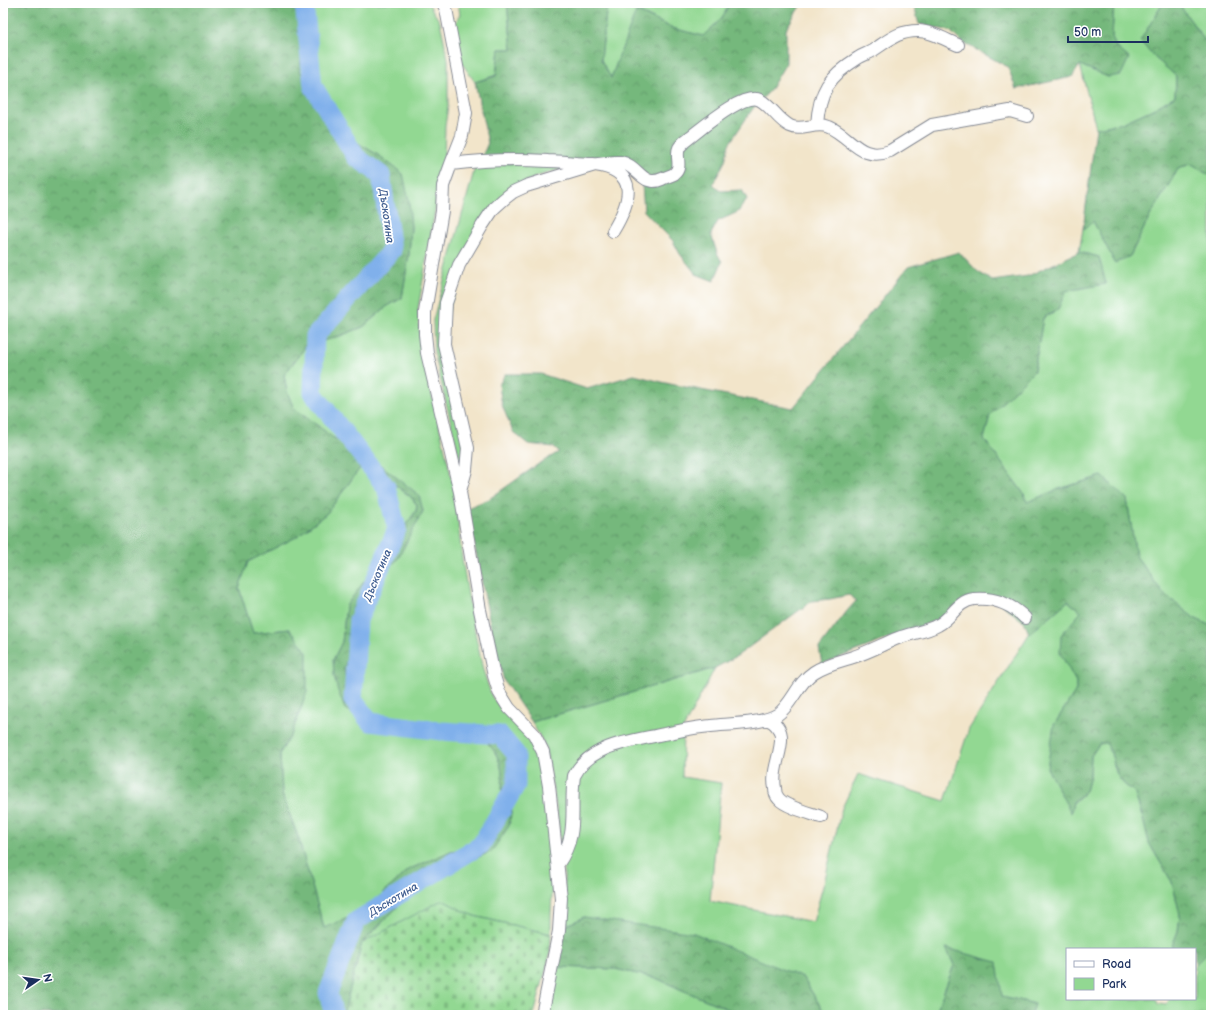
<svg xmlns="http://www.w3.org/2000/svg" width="1214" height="1018" viewBox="0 0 1214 1018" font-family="'Balsamiq Sans',sans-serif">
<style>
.green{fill:#92d892;stroke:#568478}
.forest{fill:url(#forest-crowns);stroke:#48746d;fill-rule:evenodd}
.cemetery{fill:url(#cemetery-stones);stroke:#568478}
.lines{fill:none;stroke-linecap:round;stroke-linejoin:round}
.river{stroke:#80b0eb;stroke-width:19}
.minor-casing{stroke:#868a94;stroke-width:14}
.minor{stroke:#fff;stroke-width:12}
.labels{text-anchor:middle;stroke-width:3.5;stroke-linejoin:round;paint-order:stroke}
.water-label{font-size:11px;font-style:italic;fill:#3e5c8f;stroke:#fff}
</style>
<defs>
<pattern id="forest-crowns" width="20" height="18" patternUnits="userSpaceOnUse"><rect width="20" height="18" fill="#75b87c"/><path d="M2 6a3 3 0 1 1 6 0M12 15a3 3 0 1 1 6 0" fill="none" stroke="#5f9669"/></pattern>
<pattern id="cemetery-stones" width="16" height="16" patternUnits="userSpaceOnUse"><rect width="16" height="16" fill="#92d892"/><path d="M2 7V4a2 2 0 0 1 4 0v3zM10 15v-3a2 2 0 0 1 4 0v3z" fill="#7dba80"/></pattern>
</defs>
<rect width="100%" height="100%" fill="#fff"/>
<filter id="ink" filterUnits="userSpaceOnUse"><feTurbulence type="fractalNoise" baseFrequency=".025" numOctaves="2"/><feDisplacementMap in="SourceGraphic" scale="8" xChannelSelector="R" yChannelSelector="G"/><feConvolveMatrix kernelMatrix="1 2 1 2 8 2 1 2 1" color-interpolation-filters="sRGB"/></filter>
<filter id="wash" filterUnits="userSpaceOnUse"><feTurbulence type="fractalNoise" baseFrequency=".012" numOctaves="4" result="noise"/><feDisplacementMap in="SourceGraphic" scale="16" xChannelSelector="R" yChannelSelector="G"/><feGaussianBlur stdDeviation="0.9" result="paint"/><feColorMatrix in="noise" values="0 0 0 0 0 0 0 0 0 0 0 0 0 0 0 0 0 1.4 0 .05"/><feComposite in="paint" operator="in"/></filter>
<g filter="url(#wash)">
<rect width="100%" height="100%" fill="#f2e5ca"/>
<path class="green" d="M 299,3 L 428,3 L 440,22 L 448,59 L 448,106 L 445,126 L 444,157 L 418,309 L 420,345 L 454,488 L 462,558 L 471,613 L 483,670 L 492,697 L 515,725 L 522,729 L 538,750 L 554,859 L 551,913 L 551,934 L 474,916 L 442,901 L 362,943 L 402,902 L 448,871 L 492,851 L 514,795 L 520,765 L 512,748 L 508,736 L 422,721 L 384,720 L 364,714 L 348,692 L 344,668 L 352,645 L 361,606 L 375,585 L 398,558 L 423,511 L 418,495 L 377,462 L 332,437 L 317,425 L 294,409 L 287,392 L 284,375 L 306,346 L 337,337 L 363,327 L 386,307 L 402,298 L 409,254 L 411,227 L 403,174 L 378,155 L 353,140 L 340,128 L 325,111 L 313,89 L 300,71 L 305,16 Z
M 458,3 L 507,3 L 512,49 L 499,49 L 496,75 L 475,82 L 463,65 L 454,26 L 460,14 Z
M 607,3 L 728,3 C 727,17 712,27 703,36 L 672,28 L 637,11 L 611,78 L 601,60 Z
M 1114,3 L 1163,3 L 1140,41 L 1153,56 L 1176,76 L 1175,96 L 1155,108 L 1122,123 L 1096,128 L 1080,65 L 1108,77 L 1115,47 L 1112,37 Z
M 1178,3 L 1211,3 L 1211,43 L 1206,42 Z
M 583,158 L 564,168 L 538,176 L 516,186 L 467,248 L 441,336 L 463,440 L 461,465 L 434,352 L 433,320 L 476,164 Z
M 1190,164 L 1211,176 L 1211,626 L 1194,618 L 1162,592 L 1136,556 L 1127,499 L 1102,476 L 1059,489 L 1026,503 L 1024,494 L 984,439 L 990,415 L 1034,371 L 1043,318 L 1058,309 L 1065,291 L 1099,257 L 1079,252 L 1083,229 L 1093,221 L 1115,262 L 1130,256 L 1150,216 L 1178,169 Z
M 360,468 L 366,471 L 378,472 L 411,497 L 417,505 L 416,511 L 346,606 L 342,642 L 333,660 L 345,709 L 393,733 L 420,732 L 451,734 L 484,739 C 489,744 494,750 497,756 C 512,787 493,820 478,846 L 451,851 L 410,869 L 362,912 L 324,928 L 298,837 L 282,794 L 280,753 L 292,733 L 290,629 L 253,633 L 239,588 L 248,561 L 296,537 L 327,513 Z
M 1068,601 L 1081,612 L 1061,653 L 1076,682 L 1076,690 L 1054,725 L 1073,803 L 1086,791 L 1090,776 L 1091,756 L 1099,744 L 1106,742 C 1118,762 1109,778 1134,791 L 1153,850 L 1172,882 L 1177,902 L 1180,915 L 1178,931 L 1171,949 L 1067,949 L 1067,999 L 1156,999 L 1158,1004 L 1167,1005 L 1169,999 L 1195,999 L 1195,965 L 1208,952 L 1211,951 L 1211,1015 L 1031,1015 L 1035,1004 L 1002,996 L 947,948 L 954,965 L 935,1015 L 826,1015 L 803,978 L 584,917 L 565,926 L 564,873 L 557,811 L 545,746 L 532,722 L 715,668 L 683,729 L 682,777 L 721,783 L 710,901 L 813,922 L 825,879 L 842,808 L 858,774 L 945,801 L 969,729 L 1029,634 Z
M 556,967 L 615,969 L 656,978 L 680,989 L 742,1015 L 543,1015 Z"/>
<path class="forest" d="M 3,3 L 299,3 L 305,16 L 300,71 L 313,89 L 325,111 L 340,128 L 353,140 L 378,155 L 403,174 L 409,201 L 411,227 L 409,254 L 402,298 L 386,307 L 363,327 L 337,337 L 306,346 L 284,375 L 287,392 L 294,409 L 317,425 L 332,437 L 377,462 L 419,495 L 423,511 L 398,558 L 375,585 L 361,606 L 352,645 L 344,668 L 348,692 L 364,714 L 384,720 L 422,721 L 478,728 L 509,736 L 512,748 L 520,765 L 509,826 L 492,851 L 448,871 L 402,902 L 362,943 L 344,1012 L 345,1015 L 3,1015 ZM 360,468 L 366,471 L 378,472 L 411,497 L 417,505 L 416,511 L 346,606 L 342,642 L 333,660 L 334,676 L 338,691 L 345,709 L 369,724 L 393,733 L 420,732 L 451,734 L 484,739 C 489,744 494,750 497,756 C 512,787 493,820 478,846 L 451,851 L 410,869 L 362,912 L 324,928 L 298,837 L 282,794 L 280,753 L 292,733 L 307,692 L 307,652 L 290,629 L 253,633 L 239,588 L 248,562 L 296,537 L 327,513 Z
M 507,3 L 607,3 L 601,60 L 611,78 L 636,11 L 672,28 L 703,36 C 712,27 727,17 728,3 L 802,3 L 786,29 L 786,63 L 769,92 L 756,104 L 729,144 L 725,161 L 713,184 L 721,191 L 742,190 L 747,199 L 738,212 L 718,221 L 711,234 L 717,253 L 722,262 L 714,281 L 696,274 L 680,254 L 673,241 L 644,211 L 642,185 L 621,163 L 476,164 L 483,154 L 488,143 L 475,82 L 496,76 L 499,49 L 512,49 Z
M 913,3 L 1114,3 L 1112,37 L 1116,47 L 1129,58 L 1121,75 L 1108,77 L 1080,65 L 1072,77 L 1016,89 L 1008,67 L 960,41 L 950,31 L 919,24 Z
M 1163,3 L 1178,3 L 1206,42 L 1211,43 L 1211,176 L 1190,164 L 1178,169 L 1150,216 L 1130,256 L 1115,263 L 1093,221 L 1083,229 L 1096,128 L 1122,123 L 1155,108 L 1175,96 L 1176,76 L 1153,56 L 1140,41 Z
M 959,252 L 977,271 L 992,281 L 1028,276 L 1079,252 L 1099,257 L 1106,284 L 1066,291 L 1058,309 L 1043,318 L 1034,371 L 990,415 L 984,439 L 1024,494 L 1027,502 L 1059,489 L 1102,476 L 1127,499 L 1136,556 L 1162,592 L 1194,618 L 1211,626 L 1211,951 L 1208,952 L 1195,965 L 1195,949 L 1171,949 L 1178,931 L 1180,915 L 1177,902 L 1172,882 L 1149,843 L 1141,812 L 1134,791 C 1110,778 1118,762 1106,743 L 1099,744 L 1091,756 L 1090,776 L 1086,791 L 1073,802 L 1071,813 L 1047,768 L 1054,725 L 1076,690 L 1076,682 L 1060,653 L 1061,635 L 1081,612 L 1068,601 L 1029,634 L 1025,623 L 999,602 L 982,599 L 942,618 L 822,664 L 819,648 L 847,611 L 856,601 L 849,595 L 830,599 L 812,601 L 737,656 L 715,668 L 532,722 L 504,681 L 493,638 L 467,508 L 489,499 L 537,465 L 559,452 L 553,447 L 528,444 L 513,432 L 502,405 L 499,385 L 505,374 L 541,374 L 587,389 L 634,375 L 670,384 L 793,408 L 908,267 Z
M 584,917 L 694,933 L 803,978 L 826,1015 L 742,1015 L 680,989 L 656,978 L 615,969 L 556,967 L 565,926 Z
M 946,948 L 997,962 L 1002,996 L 1035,1004 L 1031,1015 L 935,1015 L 954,965 Z"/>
<path class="cemetery" d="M 442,900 L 474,916 L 551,934 L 550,954 L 534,1015 L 345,1015 L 344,1012 L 362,943 Z"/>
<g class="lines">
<path class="river" d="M 304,3 L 313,86 L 356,157 L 381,175 L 392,250 L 315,336 L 313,393 L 386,487 L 397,529 L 358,620 L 353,700 L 370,722 L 442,731 L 500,735 L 516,754 L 516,785 L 481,845 L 356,921 L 328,993 L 334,1015"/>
</g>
</g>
<g filter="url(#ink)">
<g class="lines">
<g class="minor-casing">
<path id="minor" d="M 443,3 L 446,9 L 466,113 L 462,136 L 451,164 L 443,186 L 442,211 L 425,312 L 425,334 L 427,353 L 460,492 L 480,610 L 494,676 L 499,692 L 509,708 L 534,734 L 543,752 L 549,786 L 561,898 L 559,931 L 542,1015
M 817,125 C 819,91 829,76 858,58 C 862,55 867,54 872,51 C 888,41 897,31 918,31 C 931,31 946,40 958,45
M 451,164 C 483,160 515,159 548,161 C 563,161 578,164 593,164 C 602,165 611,161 620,162 C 639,165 642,188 662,179 C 666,177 670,176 674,174 C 683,167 675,156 679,148 C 680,146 683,143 685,141 C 699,131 743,91 760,100 C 771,106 778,120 790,126 C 802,132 816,121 829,127 C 852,137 860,162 890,151 L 932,125 L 1010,111 L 1027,116
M 460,491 L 466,470 L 468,448 L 444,344 L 446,303 L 459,265 L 482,226 L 494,208 L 504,199 L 513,192 L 526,186 L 595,165 C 640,171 631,201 613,231
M 767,719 C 797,732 769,763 775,788 C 775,791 776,796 779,799 C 786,807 810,813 821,817
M 558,864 C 580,832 569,811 574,776 C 590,744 633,741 664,734 C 679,731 695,727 711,726 C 729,724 762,724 777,715 C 792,705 797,683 814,672 C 826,664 840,661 853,657 C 869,652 883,644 898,638 C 911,633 926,632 938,625 C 952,618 957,601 974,599 C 994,597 1011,604 1025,618"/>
</g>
<use href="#minor" class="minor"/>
</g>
</g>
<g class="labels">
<g class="water-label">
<text transform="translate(387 216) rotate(82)" y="4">Дъскотина</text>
<text transform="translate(377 575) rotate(-67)" y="4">Дъскотина</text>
<text transform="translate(393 899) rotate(-31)" y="4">Дъскотина</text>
</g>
</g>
<rect width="1214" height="1018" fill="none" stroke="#fff" stroke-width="16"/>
<rect x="1066" y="948" width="130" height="52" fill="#ffffff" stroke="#a4acbf"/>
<rect x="1074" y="961" width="20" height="6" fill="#ffffff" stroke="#a4acbf"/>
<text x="1102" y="968" font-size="12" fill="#1b2f5e">Road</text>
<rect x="1074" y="978" width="20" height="12" fill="#92d892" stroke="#a4acbf"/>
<text x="1102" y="988" font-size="12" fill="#1b2f5e">Park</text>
<g transform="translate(38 980) rotate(77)" stroke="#ffffff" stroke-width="3" paint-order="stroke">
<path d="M0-3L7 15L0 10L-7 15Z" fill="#1b2f5e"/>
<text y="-6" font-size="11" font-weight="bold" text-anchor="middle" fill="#1b2f5e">N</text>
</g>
<path d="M1068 36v6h80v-6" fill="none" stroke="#1b2f5e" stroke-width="2"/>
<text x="1074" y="36" font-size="12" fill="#1b2f5e" stroke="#ffffff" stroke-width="3" paint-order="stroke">50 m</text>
</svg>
